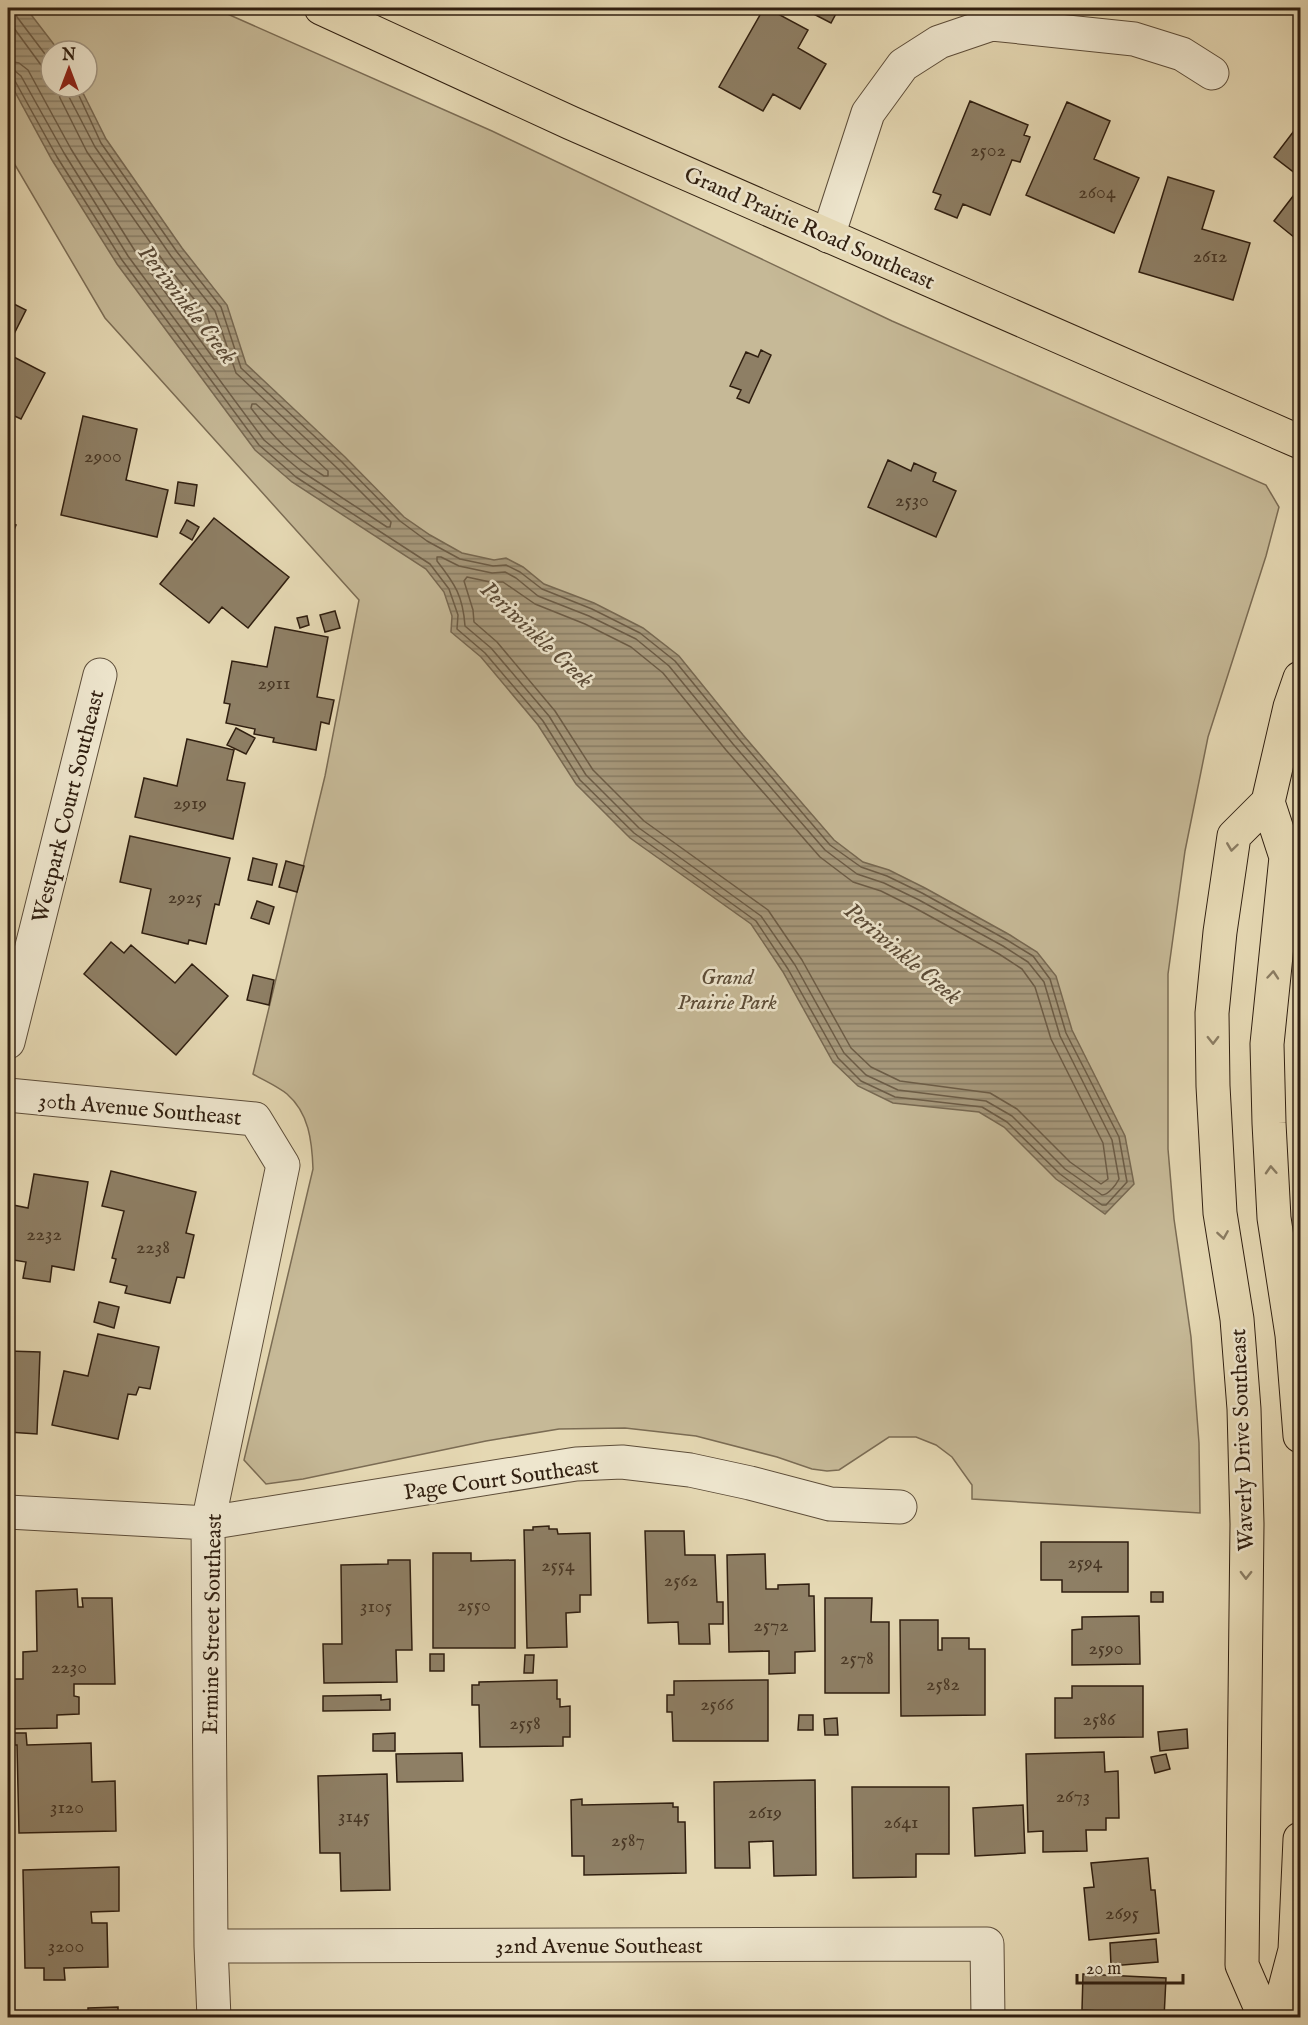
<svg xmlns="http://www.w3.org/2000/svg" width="1308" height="2025" viewBox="0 0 1308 2025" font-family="'IM FELL English',serif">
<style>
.green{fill:#c6b997;stroke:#7b6c54;stroke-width:1.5;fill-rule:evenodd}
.water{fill:url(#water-rules);stroke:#776851;stroke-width:1.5}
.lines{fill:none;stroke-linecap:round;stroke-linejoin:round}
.shore{stroke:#6c5c46;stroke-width:1.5}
.building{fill:#8e7f65;stroke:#301f10;stroke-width:1.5}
.minor-casing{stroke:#5d4d39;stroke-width:35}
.major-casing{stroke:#301f10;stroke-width:35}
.minor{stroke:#eee6ce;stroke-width:33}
.major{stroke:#e5d8b3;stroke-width:33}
.oneway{stroke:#8a7c62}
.labels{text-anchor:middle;stroke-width:5;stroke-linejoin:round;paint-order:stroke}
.number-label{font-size:20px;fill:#483725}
.street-label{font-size:22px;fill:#301f10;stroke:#eee6ce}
.park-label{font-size:22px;font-style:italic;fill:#5d4d38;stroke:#eee6ce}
.water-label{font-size:24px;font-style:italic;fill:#5a4a36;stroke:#eee6ce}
</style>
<defs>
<pattern id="water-rules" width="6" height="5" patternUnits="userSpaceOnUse" patternTransform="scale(1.5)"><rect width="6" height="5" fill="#a7997c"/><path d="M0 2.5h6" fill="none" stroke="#887c64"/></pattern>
</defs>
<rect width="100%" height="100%" fill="#e5d8b3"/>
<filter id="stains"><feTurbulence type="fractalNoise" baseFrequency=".00333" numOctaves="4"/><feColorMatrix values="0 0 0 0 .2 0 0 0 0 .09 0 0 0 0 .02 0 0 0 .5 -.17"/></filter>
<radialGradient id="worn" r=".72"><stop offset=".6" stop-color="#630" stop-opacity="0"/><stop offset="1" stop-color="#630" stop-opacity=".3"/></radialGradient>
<path class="green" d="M 8,8 L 214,8 L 492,131 L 892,321 L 1266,485 L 1279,507 L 1266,556 L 1208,737 L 1185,851 L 1168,974 L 1168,1149 L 1174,1219 L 1191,1337 L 1199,1443 L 1200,1513 L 972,1499 L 972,1485 L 952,1457 L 936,1445 L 916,1437 L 889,1437 L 839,1470 L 827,1471 L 812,1469 L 777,1457 L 696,1436 L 625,1428 L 559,1429 L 486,1441 L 303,1479 L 266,1484 L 244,1460 L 313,1169 C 312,1141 309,1113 287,1094 C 277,1086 263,1080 253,1074 L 325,776 L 359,600 L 105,318 L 8,153 ZM 51,51 L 87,51 L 87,87 L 51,87 Z"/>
<path class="water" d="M 8,8 L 26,8 L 59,51 L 51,51 L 51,87 L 80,87 L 106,139 L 182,248 L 227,305 L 246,364 L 345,457 L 404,517 L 430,535 L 462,553 L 494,560 L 506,558 L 523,567 L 544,584 L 594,603 L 643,628 L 679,656 L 743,735 L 834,840 L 863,862 L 889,870 L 925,888 L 1010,935 L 1037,952 L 1056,976 L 1072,1030 L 1125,1136 L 1134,1184 L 1105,1214 L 1056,1179 L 1004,1127 L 979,1112 L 893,1103 L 858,1086 L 833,1062 L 783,972 L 751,924 L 630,838 L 576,784 L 538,725 L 481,657 L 451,632 L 452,616 L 444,592 L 426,569 L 292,482 L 255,450 L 117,264 L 52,160 L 8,79 Z"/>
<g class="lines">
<path class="shore" d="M 14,8 L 17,17 L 51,62
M 8,20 L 41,65 L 51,72
M 8,61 L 19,63 L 28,70 L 71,149 L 135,251 L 214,359 L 218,359 L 220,356 L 207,315 L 164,262 L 87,152 L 60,98 L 58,87
M 8,70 L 15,71 L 21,76 L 64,153 L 128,256 L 264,440 L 301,471 L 387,527 L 390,527 L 391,522 L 336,467 L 236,373 L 215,311 L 171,256 L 95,147 L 68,95 L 67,87
M 8,78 L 15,81 L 57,157 L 122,260 L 259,445 L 296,477 L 430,564 L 449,589 L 458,615 L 457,629 L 485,653 L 543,721 L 580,780 L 634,833 L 756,921 L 788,969 L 838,1058 L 861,1081 L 895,1097 L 982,1107 L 1007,1122 L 1060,1174 L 1102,1205 L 1106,1205 L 1127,1182 L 1119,1137 L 1066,1033 L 1050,979 L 1033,956 L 1007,940 L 922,893 L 887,876 L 861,867 L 830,845 L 739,739 L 675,661 L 640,633 L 592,609 L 542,589 L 520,572 L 506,565 L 493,566 L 460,559 L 427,541 L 400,521 L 341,461 L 241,368 L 221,307 L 177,252 L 101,143 L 75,87
M 252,404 L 256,404 L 328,471 L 328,476 L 324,476 C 293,456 273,438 251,408 Z
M 437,557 L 441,557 L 459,566 L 492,573 L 505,572 L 516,578 L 538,596 L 589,616 L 636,639 L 669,666 L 733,744 L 825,850 L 857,874 L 884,883 L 919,900 L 1003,946 L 1028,962 L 1044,982 L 1060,1036 L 1112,1140 L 1119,1179 C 1116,1185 1108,1195 1102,1195 L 1065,1169 L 1012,1116 L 986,1101 L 898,1090 L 866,1075 L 844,1053 L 795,965 L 761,916 L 639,828 L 586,775 L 549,716 L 491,648 L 465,626 C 463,596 455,584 437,561 Z
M 467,577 L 490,582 L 503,582 L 535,604 L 585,624 L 631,647 L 663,673 L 726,750 L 820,857 L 853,882 L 881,891 L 915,908 L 999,954 L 1022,969 L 1035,987 L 1051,1039 L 1103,1143 L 1108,1179 L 1101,1184 L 1070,1162 L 1017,1109 L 990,1093 L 900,1081 L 871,1067 L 851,1048 L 802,960 L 768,910 L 644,821 L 593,770 L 555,711 L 497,642 L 474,622 L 473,610 L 464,581 Z"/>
</g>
<path class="building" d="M 764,8 L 767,8 L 808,30 L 798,48 L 826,64 L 800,109 L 773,94 L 763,111 L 719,87 Z
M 802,8 L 839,8 L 831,23 Z
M 970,101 L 1028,125 L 1024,135 L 1030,137 L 1020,162 L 1012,160 L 990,215 L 963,204 L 957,218 L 935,209 L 941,195 L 933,192 Z
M 1067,102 L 1110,121 L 1094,159 L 1139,178 L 1114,233 L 1026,195 Z
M 1300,123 L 1300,177 L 1274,157 Z
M 1168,177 L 1214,191 L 1202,229 L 1250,243 L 1233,300 L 1139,272 Z
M 1300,187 L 1300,242 L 1274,221 Z
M 8,301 L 26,310 L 8,346 Z
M 761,350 L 771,355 L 749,403 L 737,398 L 741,390 L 730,386 L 746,352 L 758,357 Z
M 8,354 L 45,373 L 21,419 L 8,413 Z
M 83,416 L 137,429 L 126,480 L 168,490 L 157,537 L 61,515 Z
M 888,460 L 911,471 L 914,463 L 936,473 L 933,481 L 956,491 L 936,537 L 868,507 Z
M 178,482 L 197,485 L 194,506 L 175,503 Z
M 214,518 L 289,577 L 248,628 L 222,607 L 209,623 L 160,584 Z
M 187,520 L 199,527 L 192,540 L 180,533 Z
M 8,522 L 16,525 L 8,545 Z
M 335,611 L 340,628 L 325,632 L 320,615 Z
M 307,616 L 309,625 L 300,628 L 297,618 Z
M 275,627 L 328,637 L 317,697 L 334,700 L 329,724 L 321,722 L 316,750 L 273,742 L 274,738 L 254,734 L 255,729 L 226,723 L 230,704 L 224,703 L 232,661 L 267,667 Z
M 236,728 L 255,738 L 246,754 L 227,745 Z
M 187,739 L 234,750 L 227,780 L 245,783 L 233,839 L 135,817 L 144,778 L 177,786 Z
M 130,836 L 230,858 L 219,905 L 215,904 L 206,944 L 189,940 L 188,944 L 142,933 L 151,889 L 120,882 Z
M 253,858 L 277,864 L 272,885 L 248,880 Z
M 286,861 L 304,866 L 297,892 L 279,887 Z
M 257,901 L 274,907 L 269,924 L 251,918 Z
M 111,942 L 124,953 L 131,945 L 175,983 L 192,964 L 228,996 L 176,1055 L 84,974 Z
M 253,975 L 274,980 L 269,1005 L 247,1000 Z
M 111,1171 L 196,1192 L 186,1233 L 194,1235 L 184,1278 L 177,1277 L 170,1303 L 125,1293 L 127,1286 L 110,1282 L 116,1259 L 112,1258 L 124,1211 L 102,1206 Z
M 34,1174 L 88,1182 L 74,1270 L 52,1266 L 50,1282 L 23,1278 L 26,1262 L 8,1259 L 8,1204 L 28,1208 Z
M 99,1302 L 119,1307 L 114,1328 L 94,1322 Z
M 98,1334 L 159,1347 L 150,1389 L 139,1387 L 136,1395 L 128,1394 L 118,1439 L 52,1425 L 64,1371 L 88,1376 Z
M 8,1351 L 40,1352 L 37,1434 L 8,1432 Z
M 549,1526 L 549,1529 L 557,1529 L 558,1534 L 590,1533 L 591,1595 L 580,1595 L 580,1612 L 566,1613 L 567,1647 L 527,1648 L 524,1530 L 533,1530 L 533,1527 Z
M 645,1531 L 684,1531 L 685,1555 L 715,1555 L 717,1602 L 723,1602 L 723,1624 L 709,1624 L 710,1644 L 679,1644 L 678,1622 L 648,1623 Z
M 1041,1542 L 1128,1542 L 1128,1592 L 1062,1592 L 1062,1580 L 1041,1580 Z
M 433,1553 L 471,1553 L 471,1561 L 515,1560 L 515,1648 L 433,1648 Z
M 765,1554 L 766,1589 L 778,1589 L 778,1585 L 809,1584 L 809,1596 L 814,1596 L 815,1651 L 795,1652 L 795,1673 L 769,1674 L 769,1651 L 729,1652 L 727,1555 Z
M 388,1560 L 410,1560 L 412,1650 L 396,1650 L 397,1682 L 324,1683 L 323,1644 L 342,1644 L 341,1565 L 388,1564 Z
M 77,1589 L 78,1607 L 83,1607 L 82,1598 L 112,1598 L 115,1684 L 74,1684 L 74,1696 L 79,1697 L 79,1714 L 57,1715 L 57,1728 L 12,1729 L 11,1722 L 8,1722 L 8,1690 L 10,1690 L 10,1679 L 23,1679 L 23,1652 L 37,1651 L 36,1591 Z
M 1151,1592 L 1163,1592 L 1163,1602 L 1151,1602 Z
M 825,1598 L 872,1598 L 871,1622 L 889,1622 L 889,1693 L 825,1693 Z
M 1139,1616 L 1140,1664 L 1072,1665 L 1072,1630 L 1082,1629 L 1082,1617 Z
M 900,1620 L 938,1620 L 938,1650 L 942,1650 L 942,1638 L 969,1638 L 969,1649 L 985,1649 L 985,1715 L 901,1716 Z
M 430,1654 L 444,1654 L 444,1671 L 430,1671 Z
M 525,1655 L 534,1655 L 533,1673 L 524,1673 Z
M 557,1680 L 557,1699 L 560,1699 L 560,1707 L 570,1706 L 570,1737 L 563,1737 L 563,1746 L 480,1747 L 479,1705 L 472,1705 L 472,1685 L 479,1685 L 479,1682 Z
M 768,1680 L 768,1741 L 673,1741 L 672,1712 L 667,1712 L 667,1695 L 674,1695 L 674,1681 Z
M 1072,1686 L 1143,1686 L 1143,1737 L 1055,1738 L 1055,1698 L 1072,1698 Z
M 381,1695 L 381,1700 L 390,1699 L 390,1710 L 323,1711 L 323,1696 Z
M 799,1715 L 813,1715 L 813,1730 L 798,1730 Z
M 837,1718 L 838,1735 L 825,1735 L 824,1719 Z
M 1187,1729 L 1188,1748 L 1160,1751 L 1158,1732 Z
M 11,1733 L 26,1733 L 27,1745 L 91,1743 L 92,1782 L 115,1781 L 116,1831 L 19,1833 L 17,1745 L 11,1745 Z
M 395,1733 L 395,1751 L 373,1751 L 373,1734 Z
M 1104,1752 L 1105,1772 L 1118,1771 L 1119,1818 L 1106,1818 L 1106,1830 L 1086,1830 L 1087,1851 L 1043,1852 L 1043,1831 L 1028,1832 L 1026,1754 Z
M 462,1753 L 463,1781 L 397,1782 L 396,1754 Z
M 1166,1754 L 1170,1769 L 1155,1773 L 1151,1757 Z
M 387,1774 L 390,1890 L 341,1891 L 340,1853 L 320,1853 L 318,1776 Z
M 815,1780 L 816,1875 L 774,1876 L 773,1841 L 749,1842 L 750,1868 L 715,1868 L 714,1782 Z
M 852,1787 L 949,1787 L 949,1854 L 916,1854 L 916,1877 L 853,1878 Z
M 582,1799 L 582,1805 L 673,1803 L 673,1807 L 678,1807 L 678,1822 L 685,1822 L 686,1873 L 584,1875 L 584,1856 L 572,1856 L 571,1800 Z
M 1023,1805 L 1025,1853 L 975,1856 L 973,1808 Z
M 1148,1858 L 1151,1890 L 1155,1890 L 1159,1933 L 1089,1940 L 1084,1888 L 1094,1887 L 1091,1863 Z
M 119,1867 L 119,1911 L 91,1912 L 92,1923 L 107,1923 L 108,1967 L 64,1968 L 65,1980 L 44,1980 L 44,1968 L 25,1968 L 23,1870 Z
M 1156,1939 L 1158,1962 L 1111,1966 L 1110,1943 Z
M 1083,1974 L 1166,1978 L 1164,2018 L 1115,2018 L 1115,2012 L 1082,2010 Z
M 118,2007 L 118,2018 L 45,2018 L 45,2012 L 88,2012 L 88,2008 Z"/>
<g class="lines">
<g class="minor-casing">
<path id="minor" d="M 828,236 L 868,113 L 903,65 L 939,42 L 992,24 L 1134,39 L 1182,54 L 1212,73
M 8,1042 L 100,675
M 8,1095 L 255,1119 L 283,1165 L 208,1523 L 211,1946 L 214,2018
M 8,1512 L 208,1523 L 576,1464 L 622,1462 L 690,1470 L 750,1483 L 830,1504 L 900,1507
M 211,1946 L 987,1944 L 988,2018"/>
</g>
<g class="major-casing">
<path id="major" d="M 321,8 L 571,123 L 1300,442
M 1300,678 L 1290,707 L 1268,802 L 1286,857 L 1267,1044 L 1269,1123 L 1274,1218 L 1292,1335 L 1300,1436
M 1265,2018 L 1242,1965 L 1247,1524 L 1244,1409 L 1237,1319 L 1220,1213 L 1213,1086 L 1212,1013 L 1220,932 L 1234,836 L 1268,802
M 1277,2018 L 1295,1950 L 1300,1839"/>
</g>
<use href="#minor" class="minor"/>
<use href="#major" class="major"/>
</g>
<defs><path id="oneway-chevron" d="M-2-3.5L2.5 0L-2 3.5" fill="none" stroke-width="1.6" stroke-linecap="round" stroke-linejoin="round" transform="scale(1.5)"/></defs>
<g class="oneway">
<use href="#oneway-chevron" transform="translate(1232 847) rotate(98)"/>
<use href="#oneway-chevron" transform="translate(1273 975) rotate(-85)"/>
<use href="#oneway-chevron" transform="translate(1213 1040) rotate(89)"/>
<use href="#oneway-chevron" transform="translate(1271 1170) rotate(-93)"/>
<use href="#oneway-chevron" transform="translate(1223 1235) rotate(81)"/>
<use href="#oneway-chevron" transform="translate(1246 1575) rotate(91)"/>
</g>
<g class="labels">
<g class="number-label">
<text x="988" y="156">2502</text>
<text x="1097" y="198">2604</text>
<text x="1210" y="262">2612</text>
<text x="103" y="462">2900</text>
<text x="912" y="506">2530</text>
<text x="274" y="689">2911</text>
<text x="190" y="809">2919</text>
<text x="185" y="903">2925</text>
<text x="44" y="1240">2232</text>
<text x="153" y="1253">2238</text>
<text x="1085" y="1568">2594</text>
<text x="558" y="1571">2554</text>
<text x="681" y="1586">2562</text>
<text x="474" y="1611">2550</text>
<text x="376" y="1612">3105</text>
<text x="771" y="1631">2572</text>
<text x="1106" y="1654">2590</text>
<text x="857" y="1664">2578</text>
<text x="69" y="1673">2230</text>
<text x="943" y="1690">2582</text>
<text x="717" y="1710">2566</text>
<text x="1099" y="1725">2586</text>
<text x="525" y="1729">2558</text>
<text x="1073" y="1802">2673</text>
<text x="67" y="1813">3120</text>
<text x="765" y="1818">2619</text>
<text x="354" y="1822">3145</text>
<text x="901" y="1828">2641</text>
<text x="628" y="1846">2587</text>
<text x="1122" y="1919">2695</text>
<text x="66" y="1952">3200</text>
</g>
<g class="street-label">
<text transform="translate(810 227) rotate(24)" y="8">Grand Prairie Road Southeast</text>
<text transform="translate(67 806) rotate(-76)" y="8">Westpark Court Southeast</text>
<text transform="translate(140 1108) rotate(5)" y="8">30th Avenue Southeast</text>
<text transform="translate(1241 1440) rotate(-92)" y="8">Waverly Drive Southeast</text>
<text transform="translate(501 1478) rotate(-8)" y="8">Page Court Southeast</text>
<text transform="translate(211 1624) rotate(-89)" y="8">Ermine Street Southeast</text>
<text x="599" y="1953">32nd Avenue Southeast</text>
</g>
<g class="park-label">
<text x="727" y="984">Grand<tspan x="727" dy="25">Prairie Park</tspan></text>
</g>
<g class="water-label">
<text transform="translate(188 304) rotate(52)" y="8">Periwinkle Creek</text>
<text transform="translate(537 634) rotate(43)" y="8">Periwinkle Creek</text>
<text transform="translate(903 953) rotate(40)" y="8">Periwinkle Creek</text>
</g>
</g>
<rect width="1308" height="2025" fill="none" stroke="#e5d8b3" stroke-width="30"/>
<rect x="9" y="9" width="1290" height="2007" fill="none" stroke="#301f10" stroke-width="3"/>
<rect x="15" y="15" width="1278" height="1995" fill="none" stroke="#301f10" stroke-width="1.5"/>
<g transform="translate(69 69)"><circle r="28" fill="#eee6ce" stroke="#a29682" stroke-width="1.5"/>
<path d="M0-4.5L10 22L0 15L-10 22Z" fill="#8f2418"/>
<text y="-9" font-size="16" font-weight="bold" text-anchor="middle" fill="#301f10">N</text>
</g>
<path d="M1077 1974v9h106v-9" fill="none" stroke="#301f10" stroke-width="3"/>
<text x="1086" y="1974" font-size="18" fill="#301f10" stroke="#eee6ce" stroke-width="4.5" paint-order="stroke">20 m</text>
<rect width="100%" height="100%" filter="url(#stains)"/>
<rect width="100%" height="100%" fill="url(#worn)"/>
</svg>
